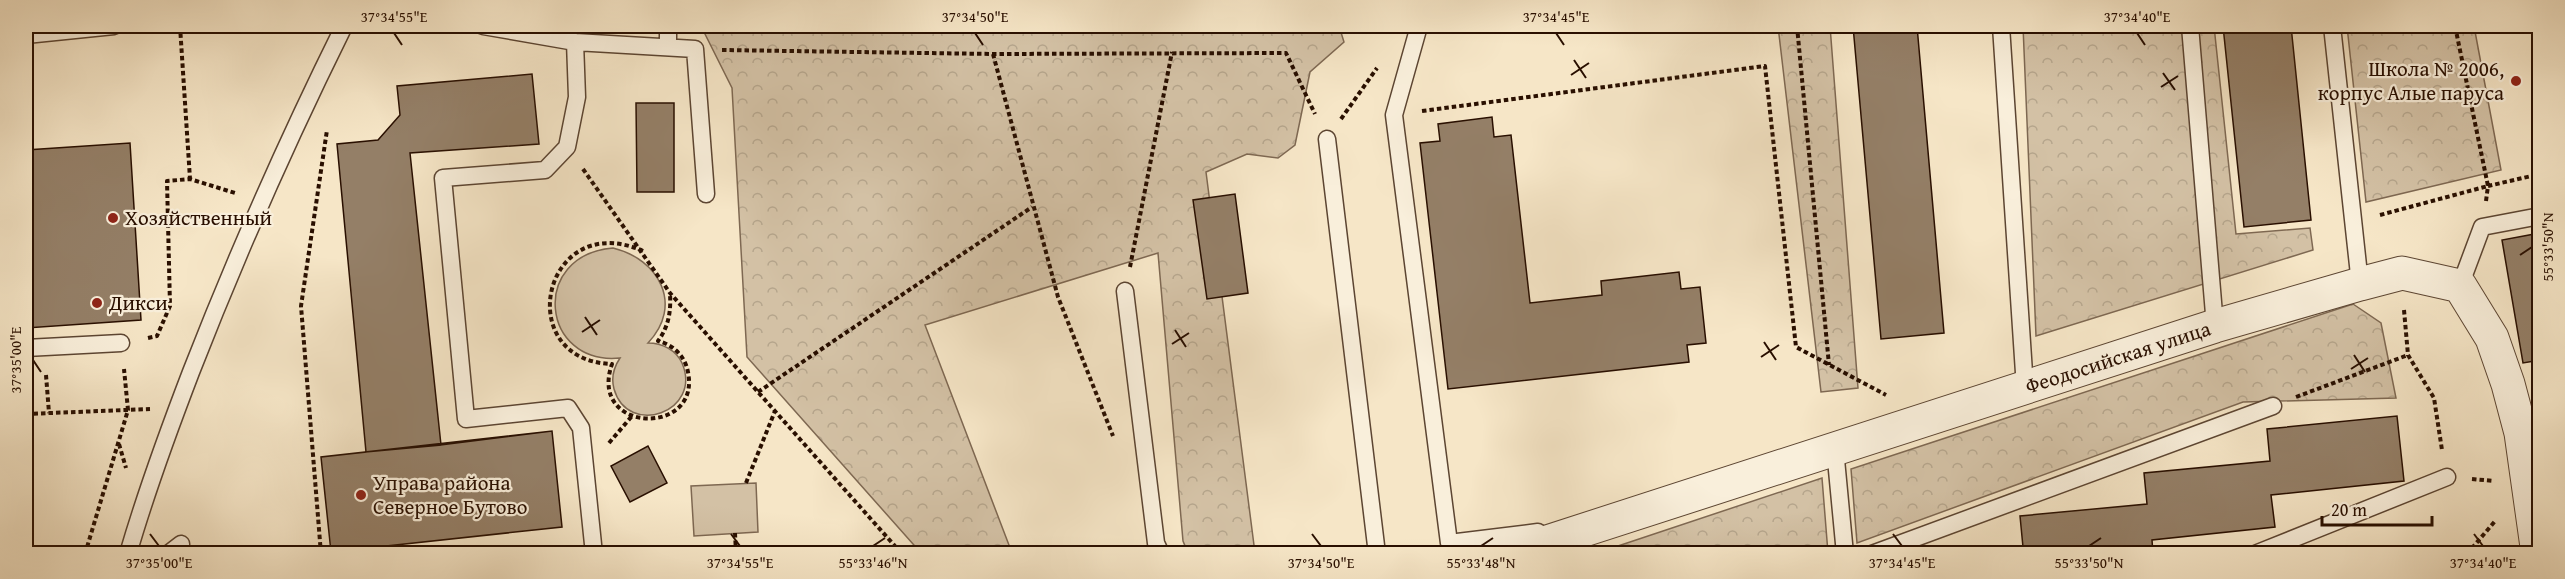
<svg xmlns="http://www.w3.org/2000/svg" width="2565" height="579" viewBox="0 0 2565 579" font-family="'Gentium Book Plus',serif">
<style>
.green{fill:#d3c1a5;stroke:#7e6852;stroke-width:1.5}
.forest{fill:url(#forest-crowns);stroke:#7e6852;stroke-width:1.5}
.building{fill:#947f67;stroke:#290f00;stroke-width:1.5}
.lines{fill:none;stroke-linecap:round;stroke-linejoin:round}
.lane-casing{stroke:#5c4532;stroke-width:19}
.street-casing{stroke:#5c4532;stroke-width:35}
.path{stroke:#290f00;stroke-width:4;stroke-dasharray:4.5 3;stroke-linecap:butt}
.lane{stroke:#f9efdb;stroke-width:16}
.street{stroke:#f9efdb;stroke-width:33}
.ticks{fill:none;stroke:#290f00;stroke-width:2}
.poi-dot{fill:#8f2418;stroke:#f9efdb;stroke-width:2}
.labels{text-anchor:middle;stroke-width:4.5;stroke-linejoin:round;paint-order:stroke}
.poi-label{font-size:21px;fill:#290f00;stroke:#f9efdb;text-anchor:start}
.street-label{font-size:21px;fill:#290f00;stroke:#f9efdb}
.neatline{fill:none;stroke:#290f00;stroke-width:2}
.ticks-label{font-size:15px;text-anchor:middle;fill:#290f00}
</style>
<defs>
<pattern id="forest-crowns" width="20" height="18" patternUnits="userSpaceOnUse" patternTransform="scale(1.5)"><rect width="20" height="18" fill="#d3c1a5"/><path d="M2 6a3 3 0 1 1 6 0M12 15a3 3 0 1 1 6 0" fill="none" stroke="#b5a58c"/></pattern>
</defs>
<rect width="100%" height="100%" fill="#f6e6c7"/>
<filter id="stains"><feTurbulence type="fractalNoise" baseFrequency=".00333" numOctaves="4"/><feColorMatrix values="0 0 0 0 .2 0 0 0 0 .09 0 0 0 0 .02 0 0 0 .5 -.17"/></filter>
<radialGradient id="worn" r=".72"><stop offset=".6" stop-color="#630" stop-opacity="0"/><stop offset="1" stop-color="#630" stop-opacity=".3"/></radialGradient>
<path class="green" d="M 613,248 C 659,259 684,305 648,343 C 662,343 676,350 682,363 C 703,412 628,438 614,389 C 611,378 614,367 620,358 C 541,366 529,255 613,248 Z
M 756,483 L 758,532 L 694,536 L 691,486 Z"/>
<path class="forest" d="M 701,26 L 1339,26 L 1344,42 L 1310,72 L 1295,145 L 1278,158 L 1247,154 L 1206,172 L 1255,553 L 1188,553 L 1183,541 L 1158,253 L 925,325 L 1012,553 L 921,553 L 747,357 L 732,88 Z
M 1778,26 L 1830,26 L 1858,388 L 1821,392 Z
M 2023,26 L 2214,26 L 2236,234 L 2310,228 L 2313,250 L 2036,336 Z
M 2347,26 L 2474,26 L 2501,170 L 2366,202 Z
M 2353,304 L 2381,323 L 2396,398 L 2243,402 L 1857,543 L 1851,469 Z
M 1822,478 L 1828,553 L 1597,553 Z"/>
<path class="building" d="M 1853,26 L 1917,26 L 1944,333 L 1881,339 Z
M 2223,26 L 2291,26 L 2311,220 L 2244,227 Z
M 532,74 L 539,144 L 410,153 L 441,445 L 366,452 L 337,144 L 378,140 L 400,115 L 397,86 Z
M 532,74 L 539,144 L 410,153 L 441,445 L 552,431 L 562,527 L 331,552 L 321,457 L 366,452 L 337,144 L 378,140 L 400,115 L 397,86 Z
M 636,103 L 674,103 L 674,192 L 637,192 Z
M 1492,117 L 1494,137 L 1511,135 L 1530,303 L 1602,295 L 1601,281 L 1679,272 L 1681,289 L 1700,287 L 1706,343 L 1687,345 L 1689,362 L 1448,389 L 1420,143 L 1440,141 L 1438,124 Z
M 130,143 L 141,320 L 26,328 L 26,150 Z
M 1235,194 L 1248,293 L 1207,299 L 1193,200 Z
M 2540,233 L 2540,360 L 2523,363 L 2502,240 Z
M 2397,416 L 2404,481 L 2271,495 L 2275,527 L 2152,540 L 2153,554 L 1955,554 L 2023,547 L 2020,516 L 2147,504 L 2144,473 L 2270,461 L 2267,429 Z
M 552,431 L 562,527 L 331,552 L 321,457 Z
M 648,446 L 667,483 L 630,502 L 611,466 Z"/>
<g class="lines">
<g class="lane-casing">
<path id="lane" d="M 483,26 L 575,42 L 577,97 L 567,147 L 545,170 L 443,178 L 466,419 L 568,408 L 581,428 L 594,554
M 668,26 L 668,47
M 1419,26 L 1394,115 L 1449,543 L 1538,532
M 2001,26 L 2025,388
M 2190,26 L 2215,326
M 2332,26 L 2360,284
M 26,35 L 114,26
M 575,42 L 695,49 L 706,194
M 1327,139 L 1377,554
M 2460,286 L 2482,227 L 2540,216
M 1125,291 L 1156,543 L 1161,554
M 26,348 L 121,343
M 1835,449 L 1845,554
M 128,554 C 146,492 168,432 191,372 C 237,254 288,139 344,26
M 168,554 L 181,544
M 1872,554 L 2273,406
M 2255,554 L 2447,477"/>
</g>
<g class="street-casing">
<g id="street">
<path id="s1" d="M 1510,554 L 2215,326 L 2360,284 L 2402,273 L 2460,286 L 2492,338 L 2508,384 L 2521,433 L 2538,554"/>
</g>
</g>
<path class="path" d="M 180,26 L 190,179
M 1797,26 L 1829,365
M 722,50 L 993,54 L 1286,53 L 1315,114
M 993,54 L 1058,297 L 1113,436
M 1422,111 L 1765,66 L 1796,347 L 1886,395
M 1341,119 L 1377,68
M 583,169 L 670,293 L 902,554
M 2486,201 L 2488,186 L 2540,174
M 2380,215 L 2488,186 L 2455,26
M 643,251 C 543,207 510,361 612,364 C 587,435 706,437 687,368 C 683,354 671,344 658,341 C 669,326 671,311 670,294
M 1130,267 L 1172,52
M 2404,310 L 2408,355 L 2434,398 L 2442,450
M 148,338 L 157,336 L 170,306 L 167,181 L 190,179 L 235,193
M 46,375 L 49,413
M 758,392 L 1032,207
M 2296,397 L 2408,355
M 26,414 L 150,409
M 609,443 L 632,416
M 119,444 L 126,468
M 2472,479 L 2494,481
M 746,483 L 775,411
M 735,533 L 736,553
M 1648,547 L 1661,554
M 85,554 L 128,410 L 124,369
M 321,554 L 301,306 L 327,130
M 693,554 L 762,553
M 2467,554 L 2496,520"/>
<use href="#lane" class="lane"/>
<use href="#street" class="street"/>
</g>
<path class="ticks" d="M 394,33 L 402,45M 975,33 L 983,45M 1556,33 L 1564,45M 2137,33 L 2145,45M 1574,60 L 1586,78M 2163,73 L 2175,90M 1571,75 L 1589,63M 2161,87 L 2178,76M 2520,255 L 2532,247M 585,317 L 597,335M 1175,330 L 1186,347M 582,332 L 600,320M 1764,342 L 1776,360M 1172,344 L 1189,333M 2354,355 L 2365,372M 1761,357 L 1779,345M 33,360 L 41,372M 2351,369 L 2368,358M 150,534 L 159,546M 731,534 L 740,546M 1312,534 L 1321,546M 1893,534 L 1902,546M 2474,534 L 2483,546M 873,546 L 885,538M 1481,546 L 1493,538M 2089,546 L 2101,538"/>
<g class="poi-dot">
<circle cx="2516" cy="81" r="6"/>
<circle cx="113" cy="218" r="6"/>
<circle cx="97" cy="303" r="6"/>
<circle cx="361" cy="495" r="6"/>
</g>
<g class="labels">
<g class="poi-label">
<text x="2504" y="76" text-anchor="end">Школа № 2006,<tspan x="2504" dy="24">корпус Алые паруса</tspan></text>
<text x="125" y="225">Хозяйственный</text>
<text x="109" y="310">Дикси</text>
<text x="373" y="490">Управа района<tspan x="373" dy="24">Северное Бутово</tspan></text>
</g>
<g class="street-label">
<text dy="7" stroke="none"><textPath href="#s1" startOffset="639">Феодосийская улица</textPath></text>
</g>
</g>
<rect width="2565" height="579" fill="none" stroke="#f6e6c7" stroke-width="66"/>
<path d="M2322 516v9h110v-9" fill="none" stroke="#290f00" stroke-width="3"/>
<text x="2331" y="516" font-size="18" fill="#290f00" stroke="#f9efdb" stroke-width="4.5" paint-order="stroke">20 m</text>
<rect x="33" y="33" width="2499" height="513" class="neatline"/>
<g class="ticks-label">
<text x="394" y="22">37°34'55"E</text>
<text x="975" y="22">37°34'50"E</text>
<text x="1556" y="22">37°34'45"E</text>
<text x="2137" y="22">37°34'40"E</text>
<text transform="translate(2548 247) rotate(-90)" y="5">55°33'50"N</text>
<text transform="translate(16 360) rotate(-90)" y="5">37°35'00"E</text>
<text x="159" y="568">37°35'00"E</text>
<text x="740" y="568">37°34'55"E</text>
<text x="873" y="568">55°33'46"N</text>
<text x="1321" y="568">37°34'50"E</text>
<text x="1481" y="568">55°33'48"N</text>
<text x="1902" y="568">37°34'45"E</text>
<text x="2089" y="568">55°33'50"N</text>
<text x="2483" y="568">37°34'40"E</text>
</g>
<rect width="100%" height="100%" filter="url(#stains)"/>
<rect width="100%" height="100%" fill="url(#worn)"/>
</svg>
